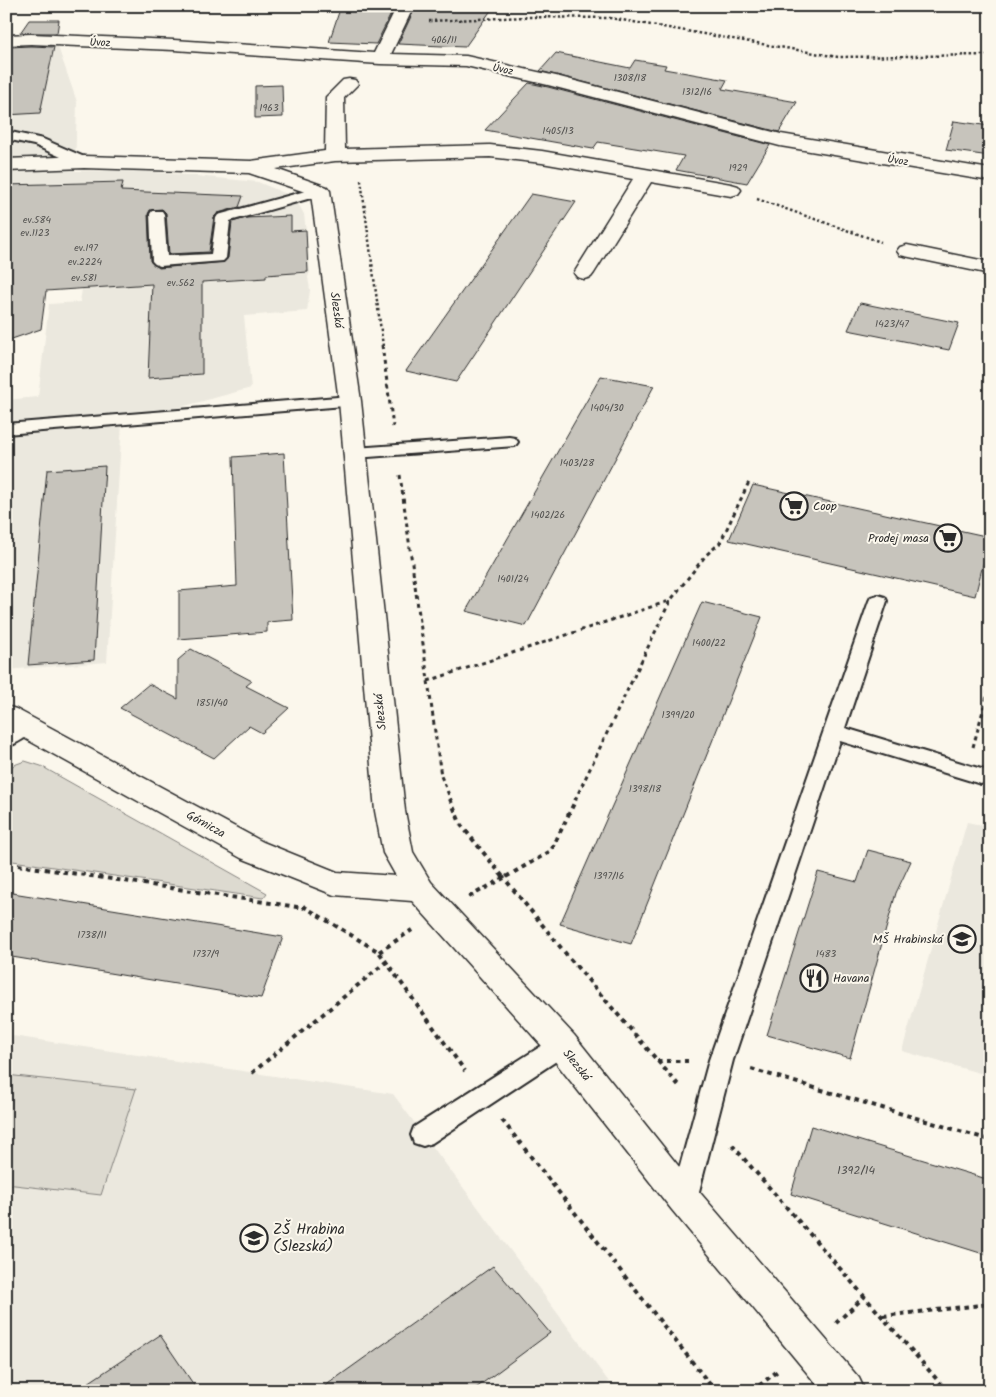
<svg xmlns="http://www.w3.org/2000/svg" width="996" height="1397" viewBox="0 0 996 1397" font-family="Kalam,sans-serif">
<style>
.built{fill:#ebe8de}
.green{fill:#dddad0;stroke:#84827e}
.building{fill:#c7c4bc;stroke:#2b2b2b}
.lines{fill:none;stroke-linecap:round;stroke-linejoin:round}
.lane-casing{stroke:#2b2b2b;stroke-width:4}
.street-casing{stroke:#2b2b2b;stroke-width:3}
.path-far2{stroke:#2b2b2b;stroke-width:2.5;stroke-dasharray:2.5 2.5;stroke-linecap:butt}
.path-far1{stroke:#2b2b2b;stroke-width:3;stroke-dasharray:4 4;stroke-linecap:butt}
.path{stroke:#2b2b2b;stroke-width:4;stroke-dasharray:4.5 4.5;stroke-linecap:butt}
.lane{fill:#fbf7ec;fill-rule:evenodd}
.street{fill:#fbf7ec;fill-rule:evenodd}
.labels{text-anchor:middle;stroke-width:4;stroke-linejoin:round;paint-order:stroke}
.number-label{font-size:10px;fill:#52514f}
.far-street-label{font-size:11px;fill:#2b2b2b;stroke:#fbf7ec}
.street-label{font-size:12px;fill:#2b2b2b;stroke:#fbf7ec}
.poi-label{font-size:12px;fill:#2b2b2b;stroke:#fbf7ec;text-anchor:start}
.near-number-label{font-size:12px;fill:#52514f}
.near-poi-label{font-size:15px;fill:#2b2b2b;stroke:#fbf7ec;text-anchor:start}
</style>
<rect width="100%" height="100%" fill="#fbf7ec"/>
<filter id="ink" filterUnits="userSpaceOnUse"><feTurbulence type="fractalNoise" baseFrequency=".02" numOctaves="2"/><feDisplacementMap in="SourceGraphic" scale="10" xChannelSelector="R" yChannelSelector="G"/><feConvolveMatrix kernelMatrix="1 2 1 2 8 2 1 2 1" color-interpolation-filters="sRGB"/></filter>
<g filter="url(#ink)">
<path class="built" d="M 58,47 L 77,102 L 75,171 L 134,170 L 258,182 L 294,197 L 304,214 L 309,258 L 310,272 L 308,277 L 310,290 L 307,311 L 244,316 L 251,388 L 122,423 L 107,662 L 6,670 L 6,400 L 38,397 L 49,304 L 80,302 L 82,289 L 6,245 L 6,48 Z
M 967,822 L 990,827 L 990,1076 L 902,1051 Z
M 6,1035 L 393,1094 L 609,1382 L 598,1391 L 6,1391 Z"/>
<path class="green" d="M 25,761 L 41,766 L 267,893 L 263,898 L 6,860 L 6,771 L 14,765 Z
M 6,1075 L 136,1089 L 101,1195 L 6,1184 Z"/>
<path class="building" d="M 341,6 L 395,6 L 376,44 L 329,42 Z
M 416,6 L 494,6 L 465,47 L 398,44 Z
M 29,20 L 59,20 L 57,33 L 20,33 Z
M 31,46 L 54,47 L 40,113 L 6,115 L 6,51 L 9,47 Z
M 556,53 L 630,68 L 635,60 L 666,65 L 664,69 L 727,80 L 722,89 L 797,102 L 779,132 L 540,71 Z
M 529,83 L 548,87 L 770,145 L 747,183 L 676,170 L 684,156 L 598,142 L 593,149 L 485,130 Z
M 282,85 L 283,117 L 255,118 L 255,86 Z
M 954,121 L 990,126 L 990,156 L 946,150 Z
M 123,182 L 121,191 L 243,196 L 239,207 L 218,213 L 214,217 L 209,252 L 169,254 L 166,213 L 162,209 L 150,210 L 148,214 L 150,261 L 159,268 L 224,262 L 228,258 L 232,222 L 246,218 L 291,216 L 291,231 L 306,230 L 308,272 L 266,275 L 266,278 L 202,282 L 202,374 L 148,378 L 152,284 L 46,291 L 41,329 L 6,341 L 6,238 L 8,230 L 6,230 L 6,185 Z
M 531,194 L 576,202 L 456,382 L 406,371 Z
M 860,303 L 959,323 L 949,350 L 848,330 Z
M 601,376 L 654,386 L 526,626 L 466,611 Z
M 284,453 L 293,620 L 267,622 L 267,632 L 179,639 L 179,591 L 237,586 L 233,457 Z
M 105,466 L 94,660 L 28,665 L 47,470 Z
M 753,485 L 990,537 L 975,596 L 729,540 Z
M 702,602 L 762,617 L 631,944 L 560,924 Z
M 191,649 L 252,681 L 246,686 L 289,708 L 262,733 L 249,726 L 214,758 L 120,708 L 149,684 L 178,699 L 178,660 Z
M 868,850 L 911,861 L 896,893 L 850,1058 L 767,1035 L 818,872 L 857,882 Z
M 6,892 L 57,900 L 283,937 L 261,998 L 6,956 Z
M 811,1126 L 990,1180 L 990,1256 L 791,1194 Z
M 493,1266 L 550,1333 L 472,1391 L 318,1391 Z
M 160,1335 L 198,1391 L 76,1391 Z"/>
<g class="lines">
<g class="lane-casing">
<path id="lane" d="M 6,131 L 43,139 L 89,159 L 91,162 L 89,165 L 79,165 L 34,145 L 6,139 Z
M 320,187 L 325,188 L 327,191 L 325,194 L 230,221 L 226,258 L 223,261 L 160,266 L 155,264 L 152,261 L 150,214 L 152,211 L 162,211 L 164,214 L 167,256 L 211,254 L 216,218 L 218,215 Z
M 350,396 L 356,397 L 358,401 L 356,405 L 6,434 L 6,424 Z
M 509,437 L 515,438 L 518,442 L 515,446 L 355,458 L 349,457 L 346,453 L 349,449 L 355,448 Z
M 878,595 L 885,597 L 887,601 L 845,728 L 988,771 L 990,779 L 981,784 L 840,741 L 733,1060 L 697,1199 L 693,1207 L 684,1210 L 675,1207 L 671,1199 L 709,1060 L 869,601 L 871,597 Z
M 25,719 L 32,721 L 35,726 C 30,736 17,744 6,747 L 6,729 L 18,721 Z
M 562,1035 L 570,1038 L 574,1045 L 570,1052 L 432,1143 L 423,1146 L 414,1143 L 411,1135 L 414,1127 L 554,1038 Z"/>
</g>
<g class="street-casing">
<path id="street" d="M 397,6 L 414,6 L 391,54 L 466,56 L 556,76 L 781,134 L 990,169 L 990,181 L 780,146 L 548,85 L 466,66 L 380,64 L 174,50 L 31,44 L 6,45 L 6,35 L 31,34 L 174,40 L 374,53 Z
M 349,79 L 355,80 L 358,84 L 344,98 L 345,149 L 490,145 L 542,151 L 731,184 L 738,186 L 741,190 L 738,194 L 731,196 L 651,182 L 594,273 L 591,277 L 584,279 L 577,277 L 574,273 L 633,179 L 542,163 L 490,157 L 335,161 L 276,169 L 327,187 L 330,191 L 361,401 L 405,811 L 413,852 L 431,882 L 574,1035 L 696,1188 L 859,1378 L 865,1391 L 822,1391 L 672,1210 L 550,1055 L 412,901 L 334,895 L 241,858 L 6,728 L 6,706 L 16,709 L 263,842 L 337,872 L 396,876 L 383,853 L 375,811 L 339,401 L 311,194 L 249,173 L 84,168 L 6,171 L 6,159 L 84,156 L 251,161 L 325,151 L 326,97 L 343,80 Z
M 907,245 L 990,262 L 990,274 L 900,255 L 897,251 L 900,247 Z"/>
</g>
<path class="path-far2" d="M 429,21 L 526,17 L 610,18 L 838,57 L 990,55
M 361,180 L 383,346
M 757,199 L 881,242"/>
<path class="path-far1" d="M 382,345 L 393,427
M 400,475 L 441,776 L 451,800
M 428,681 L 669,601
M 973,747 L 990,685
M 575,800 L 670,601 L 706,555 L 720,543 L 749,482"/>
<path class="path" d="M 450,799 L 461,825 L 504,878 L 551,851 L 576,799
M 18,865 L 304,908
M 469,897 L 504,878 L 571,960 L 681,1088
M 303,906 L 379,952 L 465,1071
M 379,952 L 412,930
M 657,1061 L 688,1061
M 751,1069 L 990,1140
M 252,1073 L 387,961
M 502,1120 L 715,1391
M 732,1145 L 947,1391
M 883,1316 L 990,1304
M 836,1323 L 865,1296
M 752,1391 L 779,1370"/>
<use href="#lane" class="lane"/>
<use href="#street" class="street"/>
</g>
</g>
<defs>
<g id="supermarket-ring" transform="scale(1.4375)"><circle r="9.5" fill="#fbf7ec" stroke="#2b2b2b" stroke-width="1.5"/><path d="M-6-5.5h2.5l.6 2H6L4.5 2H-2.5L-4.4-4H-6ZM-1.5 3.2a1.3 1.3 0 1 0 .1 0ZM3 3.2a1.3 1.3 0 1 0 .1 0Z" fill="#2b2b2b"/></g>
<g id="school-ring" transform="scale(1.4375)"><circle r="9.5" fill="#fbf7ec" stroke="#2b2b2b" stroke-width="1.5"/><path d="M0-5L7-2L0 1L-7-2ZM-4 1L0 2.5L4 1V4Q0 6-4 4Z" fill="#2b2b2b"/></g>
<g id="restaurant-ring" transform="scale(1.4375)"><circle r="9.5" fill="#fbf7ec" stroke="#2b2b2b" stroke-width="1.5"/><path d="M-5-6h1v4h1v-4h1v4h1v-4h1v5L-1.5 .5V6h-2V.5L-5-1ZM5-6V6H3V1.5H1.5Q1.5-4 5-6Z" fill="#2b2b2b"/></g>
</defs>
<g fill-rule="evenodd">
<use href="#supermarket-ring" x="794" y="506"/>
<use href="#supermarket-ring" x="948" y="538"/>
<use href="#school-ring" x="962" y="939"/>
<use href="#restaurant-ring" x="814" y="978"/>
<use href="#school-ring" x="254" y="1238"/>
</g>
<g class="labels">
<g class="number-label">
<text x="444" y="43">406/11</text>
<text x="630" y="81">1308/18</text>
<text x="697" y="95">1312/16</text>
<text x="269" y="111">1963</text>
<text x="558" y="134">1405/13</text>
<text x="738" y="171">1929</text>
<text x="37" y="223">ev.584</text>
<text x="35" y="236">ev.1123</text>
<text x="86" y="251">ev.197</text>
<text x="85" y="265">ev.2224</text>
<text x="84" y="281">ev.581</text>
<text x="181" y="286">ev.562</text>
<text x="892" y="327">1423/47</text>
<text x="607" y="411">1404/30</text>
<text x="577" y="466">1403/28</text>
<text x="548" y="518">1402/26</text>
<text x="513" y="582">1401/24</text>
<text x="709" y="646">1400/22</text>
<text x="212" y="706">1851/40</text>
<text x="678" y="718">1399/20</text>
<text x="645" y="792">1398/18</text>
<text x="609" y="879">1397/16</text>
<text x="92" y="938">1738/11</text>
<text x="206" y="957">1737/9</text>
<text x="826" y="957">1483</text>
</g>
<g class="far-street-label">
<text transform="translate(100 42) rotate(2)" y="4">Úvoz</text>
<text transform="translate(503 69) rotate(12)" y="4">Úvoz</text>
<text transform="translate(898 160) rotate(9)" y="4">Úvoz</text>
</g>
<g class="street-label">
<text transform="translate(337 310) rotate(82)" y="4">Slezská</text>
<text transform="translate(380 712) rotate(-96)" y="4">Slezská</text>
<text transform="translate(206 824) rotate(29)" y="4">Górnicza</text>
<text transform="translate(577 1065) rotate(51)" y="4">Slezská</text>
</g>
<g class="poi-label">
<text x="813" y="510">Coop</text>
<text x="929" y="542" text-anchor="end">Prodej masa</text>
<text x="943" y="943" text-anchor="end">MŠ Hrabinská</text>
<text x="833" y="982">Havana</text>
</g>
<g class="near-number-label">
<text x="856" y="1174">1392/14</text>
</g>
<g class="near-poi-label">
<text x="273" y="1234">ZŠ Hrabina<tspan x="273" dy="17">(Slezská)</tspan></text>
</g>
</g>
<rect width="996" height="1397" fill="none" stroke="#fbf7ec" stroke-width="25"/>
<rect x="12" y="12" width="971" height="1372" fill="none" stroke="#2b2b2b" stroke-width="2" filter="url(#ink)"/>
</svg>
